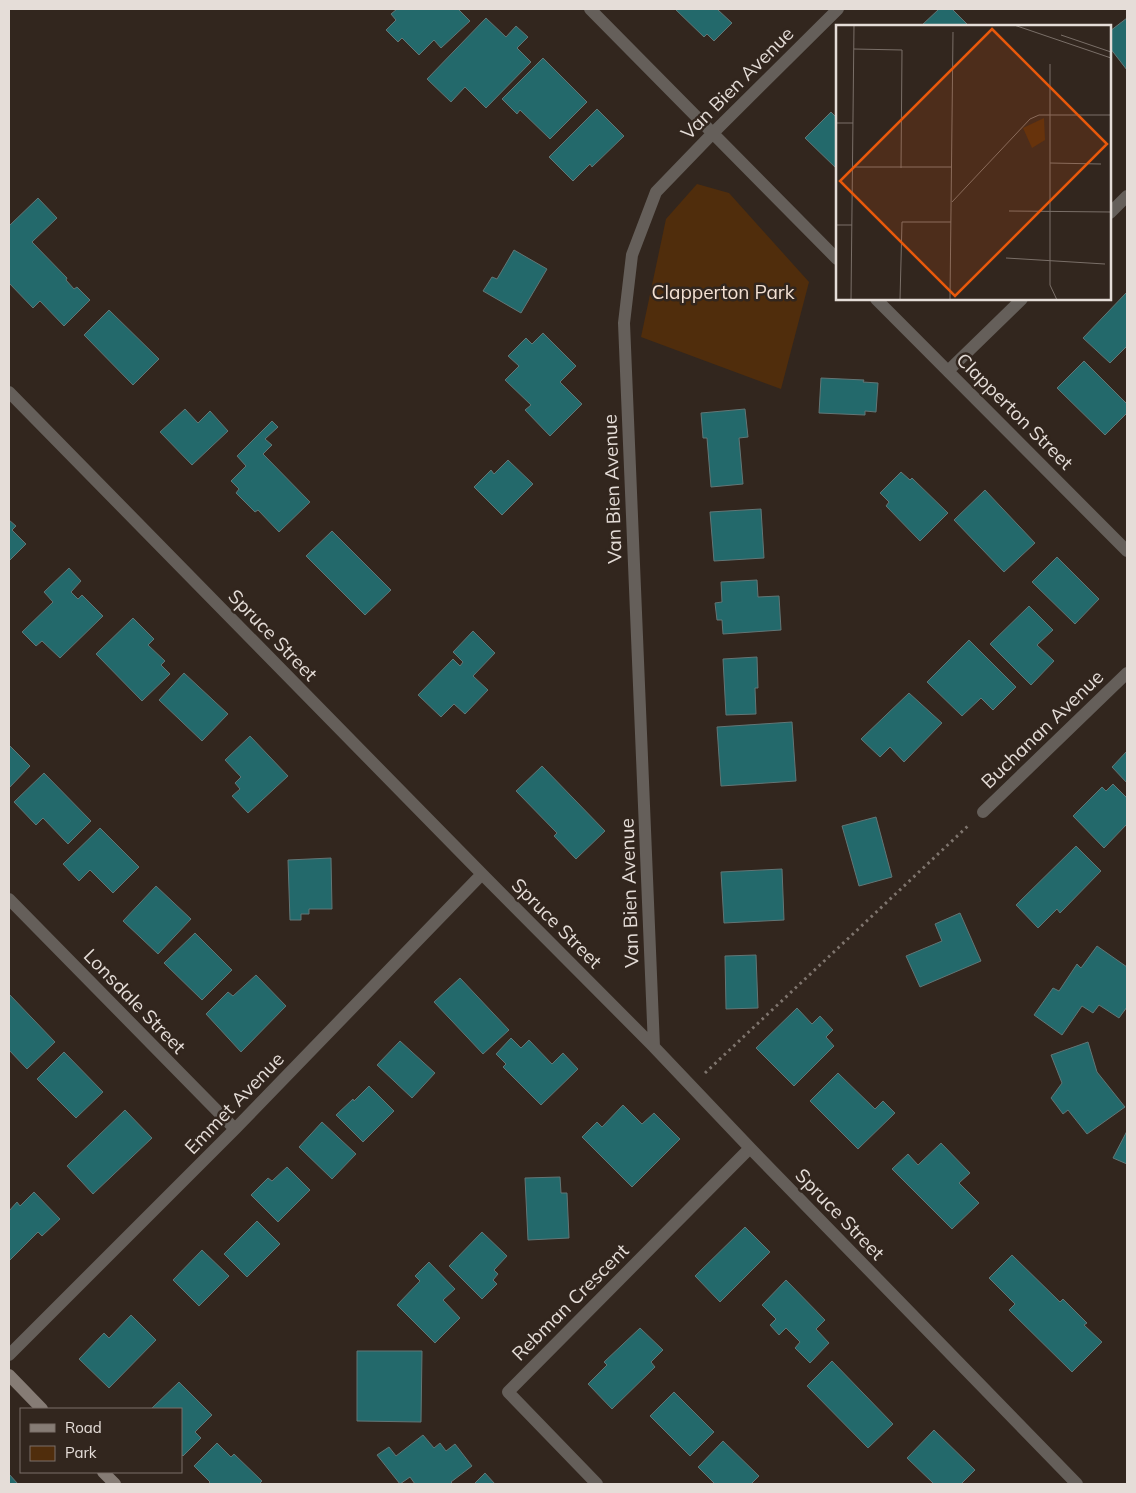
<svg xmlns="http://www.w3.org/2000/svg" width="1136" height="1493" viewBox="0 0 1136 1493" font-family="Mulish,sans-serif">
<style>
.green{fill:#502d0c}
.building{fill:#23696b;stroke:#627676}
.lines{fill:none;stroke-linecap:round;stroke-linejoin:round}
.path{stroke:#7f756e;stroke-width:3;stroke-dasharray:2.5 4;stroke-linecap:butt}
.street{stroke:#655f5a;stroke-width:12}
.secondary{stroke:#867c75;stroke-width:12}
.labels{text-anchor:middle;stroke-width:5;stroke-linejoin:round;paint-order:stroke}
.street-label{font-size:19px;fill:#e5ddd8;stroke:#32261e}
.park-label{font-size:19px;fill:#f3e0d2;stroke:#32261e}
.inset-road{fill:none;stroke:#7a6f68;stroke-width:1}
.view{fill:#e8590c;fill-opacity:0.15;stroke:#e8590c;stroke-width:2.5}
.inset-edge{fill:none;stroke:#e5ddd8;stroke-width:2.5}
</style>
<rect width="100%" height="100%" fill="#32261e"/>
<path class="green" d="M 697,184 L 729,193 L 809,282 L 781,389 L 641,337 L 666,219 Z"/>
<path class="building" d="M 397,9 L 458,9 L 470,21 L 441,48 L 434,40 L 419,55 L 402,38 L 398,42 L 386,30 L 396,20 L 391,14 Z
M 675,9 L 717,9 L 732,23 L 714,41 L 707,34 L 704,37 Z
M 939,9 L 952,9 L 969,26 L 921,26 Z
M 486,18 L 506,37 L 516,26 L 528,37 L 517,48 L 531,62 L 486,108 L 465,87 L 451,102 L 427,79 Z
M 1127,18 L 1127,70 L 1110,48 L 1110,31 Z
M 543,58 L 587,102 L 550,139 L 520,110 L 517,114 L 502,99 Z
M 597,109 L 624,136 L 592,167 L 590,164 L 573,181 L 549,157 Z
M 831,112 L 837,118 L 837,169 L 805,138 Z
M 38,198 L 57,218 L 32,242 L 67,278 L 66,280 L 74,289 L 77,287 L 90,300 L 64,326 L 40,301 L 33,308 L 9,283 L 9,271 L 10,270 L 9,269 L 9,226 Z
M 514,250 L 547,269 L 521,313 L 483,291 L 492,277 L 497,279 Z
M 1127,292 L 1127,346 L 1110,363 L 1083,338 Z
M 109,310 L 159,359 L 133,385 L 84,335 Z
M 543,333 L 576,366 L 560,382 L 582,404 L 550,436 L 525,410 L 531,405 L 505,380 L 519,366 L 508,356 L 526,338 L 532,344 Z
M 1084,361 L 1127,404 L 1127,413 L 1105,435 L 1057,388 Z
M 821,378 L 864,380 L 863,382 L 878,383 L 876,412 L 865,411 L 865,415 L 819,413 Z
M 185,409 L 198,423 L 210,411 L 228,431 L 192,465 L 160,432 Z
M 745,409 L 748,437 L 739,438 L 743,484 L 711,487 L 707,438 L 703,438 L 701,413 Z
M 272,421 L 278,427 L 265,439 L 272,445 L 263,454 L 310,502 L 279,532 L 258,510 L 255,512 L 236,493 L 239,489 L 231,481 L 246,466 L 237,456 Z
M 508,460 L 533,484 L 502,515 L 474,487 L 491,470 L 494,474 Z
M 901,472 L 910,480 L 912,478 L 948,513 L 920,541 L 886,506 L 889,502 L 880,493 Z
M 985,490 L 1035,543 L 1004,572 L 954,520 Z
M 761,509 L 764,558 L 714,561 L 710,512 Z
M 9,520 L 16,526 L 12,530 L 26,544 L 9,561 Z
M 332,531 L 391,590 L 365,615 L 306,556 Z
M 1057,557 L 1099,599 L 1075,624 L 1032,582 Z
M 69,568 L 81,581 L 71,592 L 78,599 L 82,595 L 103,616 L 60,658 L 42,641 L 36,646 L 22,632 L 53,602 L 44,592 Z
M 757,580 L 758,597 L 779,596 L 781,630 L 723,634 L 722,620 L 717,620 L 715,603 L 722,602 L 721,582 Z
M 1029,606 L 1053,630 L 1037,645 L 1054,661 L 1031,685 L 990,644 Z
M 133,618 L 154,639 L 148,645 L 165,661 L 161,665 L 170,674 L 142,701 L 96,654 Z
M 473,631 L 495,653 L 473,676 L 488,690 L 465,714 L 454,704 L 441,717 L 418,695 L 453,659 L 460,666 L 463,662 L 453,652 Z
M 969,640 L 1016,687 L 993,710 L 981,698 L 962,716 L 927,682 Z
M 757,657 L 758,688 L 755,688 L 756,714 L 726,715 L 723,659 Z
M 184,673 L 228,714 L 202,741 L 159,700 Z
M 909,693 L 942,723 L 904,762 L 890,747 L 880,757 L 861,739 Z
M 792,722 L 796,781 L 721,786 L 717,727 Z
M 250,736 L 288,776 L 248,813 L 232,796 L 240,789 L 235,783 L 241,777 L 225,760 Z
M 9,745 L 30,766 L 9,788 Z
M 1127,751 L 1127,783 L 1112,767 Z
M 542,766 L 605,831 L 576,859 L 554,836 L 557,833 L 516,791 Z
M 44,773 L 91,821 L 68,844 L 43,818 L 36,825 L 14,802 Z
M 1113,784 L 1127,798 L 1127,824 L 1104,848 L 1073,816 L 1102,787 L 1106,791 Z
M 876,817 L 892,877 L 859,886 L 842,826 Z
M 100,828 L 139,867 L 113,893 L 90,870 L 79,881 L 63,864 Z
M 1076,846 L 1101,871 L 1060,913 L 1057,909 L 1038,928 L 1016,905 Z
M 331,858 L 332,909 L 309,909 L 309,914 L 301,914 L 301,920 L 290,920 L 288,860 Z
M 782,869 L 784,920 L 724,923 L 721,872 Z
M 156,886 L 191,919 L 158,954 L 123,921 Z
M 960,913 L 981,961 L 920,987 L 906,956 L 942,941 L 935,924 Z
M 195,933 L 232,970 L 202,1000 L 164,963 Z
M 1097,946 L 1127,967 L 1127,1007 L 1119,1018 L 1099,1005 L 1093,1013 L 1082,1006 L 1062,1035 L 1034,1015 L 1053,988 L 1059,991 L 1077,964 L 1081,968 Z
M 756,955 L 758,1008 L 726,1009 L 725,956 Z
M 256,975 L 286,1006 L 241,1052 L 206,1014 L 228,992 L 233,996 Z
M 460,978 L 509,1030 L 483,1054 L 434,1002 Z
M 10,995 L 55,1042 L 27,1069 L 9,1050 L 9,997 Z
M 797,1008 L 812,1024 L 820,1016 L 833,1030 L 826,1037 L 834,1046 L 794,1086 L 756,1048 Z
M 511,1038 L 521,1048 L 529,1040 L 552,1064 L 563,1053 L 578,1069 L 541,1105 L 503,1067 L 506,1064 L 496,1054 Z
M 400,1041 L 435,1073 L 412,1098 L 377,1065 Z
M 1088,1042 L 1097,1072 L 1125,1107 L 1087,1134 L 1068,1110 L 1063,1114 L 1051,1098 L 1062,1083 L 1051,1055 Z
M 64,1052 L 103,1092 L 76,1118 L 37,1079 Z
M 838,1073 L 875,1109 L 883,1101 L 895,1113 L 858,1149 L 810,1101 Z
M 369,1086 L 394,1111 L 363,1142 L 336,1115 L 353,1099 L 354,1101 Z
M 623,1105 L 642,1124 L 654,1113 L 680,1139 L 632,1187 L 582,1137 L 597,1122 L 602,1127 Z
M 125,1110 L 152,1138 L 93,1194 L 67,1166 Z
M 322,1122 L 356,1154 L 332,1179 L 299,1147 Z
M 1127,1131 L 1127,1164 L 1113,1158 Z
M 941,1143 L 970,1173 L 959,1183 L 979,1203 L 952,1229 L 892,1169 L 908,1154 L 918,1165 Z
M 287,1167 L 310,1190 L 278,1222 L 251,1195 L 268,1178 L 272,1181 Z
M 560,1177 L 561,1193 L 567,1193 L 569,1238 L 528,1240 L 525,1178 Z
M 34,1192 L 60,1219 L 42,1236 L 38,1232 L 9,1261 L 9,1211 L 17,1202 L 20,1206 Z
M 257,1221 L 280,1244 L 247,1277 L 224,1254 Z
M 745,1227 L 770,1252 L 720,1302 L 695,1276 Z
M 482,1232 L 507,1256 L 494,1270 L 498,1274 L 493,1280 L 497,1284 L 482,1299 L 449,1266 Z
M 202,1250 L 229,1276 L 199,1306 L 173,1280 Z
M 1012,1255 L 1060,1302 L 1063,1299 L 1087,1323 L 1084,1325 L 1102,1342 L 1072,1372 L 1009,1310 L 1015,1304 L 989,1278 Z
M 429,1262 L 455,1289 L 443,1300 L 460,1318 L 435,1343 L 397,1305 L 420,1281 L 415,1276 Z
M 786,1280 L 825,1320 L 816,1329 L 829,1343 L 810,1363 L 795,1348 L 800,1342 L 786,1328 L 779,1335 L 770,1325 L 776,1319 L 762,1305 Z
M 131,1315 L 156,1340 L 109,1388 L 79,1359 L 104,1333 L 109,1338 Z
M 640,1328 L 663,1350 L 651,1362 L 655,1367 L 612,1409 L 588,1384 L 607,1365 L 604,1362 Z
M 357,1351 L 422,1351 L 421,1422 L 357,1421 Z
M 832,1361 L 893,1424 L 868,1448 L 807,1386 Z
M 179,1382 L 212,1415 L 195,1432 L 201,1438 L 183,1456 L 181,1454 L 181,1409 L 151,1409 Z
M 674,1392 L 714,1432 L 690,1456 L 650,1416 Z
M 934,1430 L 975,1470 L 961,1484 L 934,1484 L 907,1458 Z
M 423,1435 L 434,1448 L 440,1443 L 446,1451 L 455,1444 L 472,1466 L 451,1482 L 453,1484 L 415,1484 L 410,1477 L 400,1484 L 377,1455 L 389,1447 L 396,1456 Z
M 723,1441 L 759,1476 L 751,1484 L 715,1484 L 698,1467 Z
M 217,1443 L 231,1457 L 234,1454 L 262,1481 L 259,1484 L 208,1484 L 210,1482 L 194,1466 Z
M 485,1473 L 495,1484 L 474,1484 Z
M 9,1474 L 18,1484 L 9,1484 Z"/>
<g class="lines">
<path class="path" d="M 705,1073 L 970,824"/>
<path class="street" d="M 590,9 L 837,259
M 1110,213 L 1127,196
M 876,299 L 1127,551
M 948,371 L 1022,299
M 9,392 L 482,874 L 654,1047 L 750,1148 L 1077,1484
M 983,812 L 1127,673
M 9,899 L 235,1129
M 654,1047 L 624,323 L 632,255 L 656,192 L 712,134 L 838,9
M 9,1355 L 235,1129 L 482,874
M 597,1484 L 508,1392 L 750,1148"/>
<path class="secondary" d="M 9,1375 L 42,1409
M 103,1472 L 115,1484"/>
</g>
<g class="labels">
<g class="street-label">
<text transform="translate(737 83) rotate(-45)" y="7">Van Bien Avenue</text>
<text transform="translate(1015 411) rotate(45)" y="7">Clapperton Street</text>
<text transform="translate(612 489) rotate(-92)" y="7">Van Bien Avenue</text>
<text transform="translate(273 635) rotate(46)" y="7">Spruce Street</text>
<text transform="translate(1042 729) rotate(-44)" y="7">Buchanan Avenue</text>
<text transform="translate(629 893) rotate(-92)" y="7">Van Bien Avenue</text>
<text transform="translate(557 923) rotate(45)" y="7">Spruce Street</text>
<text transform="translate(135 1001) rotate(46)" y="7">Lonsdale Street</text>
<text transform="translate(234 1103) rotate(-46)" y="7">Emmet Avenue</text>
<text transform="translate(840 1214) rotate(46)" y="7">Spruce Street</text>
<text transform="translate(570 1302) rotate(-45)" y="7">Rebman Crescent</text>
</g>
<g class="park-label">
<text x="723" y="299">Clapperton Park</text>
</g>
</g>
<g transform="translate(836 25)">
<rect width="275" height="275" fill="#32261e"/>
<path d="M 208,93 L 209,115 L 196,123 L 187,103 Z" fill="#502d0c"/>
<path class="inset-road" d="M 178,0 L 275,33M 225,10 L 275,27M 18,24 L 66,25 L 65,143M 214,39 L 214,260 L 221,275M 0,98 L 17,98M 214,138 L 265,139M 17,142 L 116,142M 116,177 L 194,94 L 203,90 L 275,90M 173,186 L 275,187M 0,200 L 16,200M 170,233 L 269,239M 15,275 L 18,0M 64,275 L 66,197 L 115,197M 114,275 L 117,7"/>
<path class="view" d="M 156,4 L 271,119 L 119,271 L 4,156 Z"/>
<rect width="275" height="275" class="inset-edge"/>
</g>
<rect width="1136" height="1493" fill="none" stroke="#e5ddd8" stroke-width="20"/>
<rect x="20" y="1408" width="162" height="65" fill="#32261e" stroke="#7a6f68"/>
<rect x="30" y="1424" width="25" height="8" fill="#867c75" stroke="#7a6f68"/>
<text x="65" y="1433" font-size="15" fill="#e5ddd8">Road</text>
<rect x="30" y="1446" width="25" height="15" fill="#502d0c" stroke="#7a6f68"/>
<text x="65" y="1458" font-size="15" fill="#e5ddd8">Park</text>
</svg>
